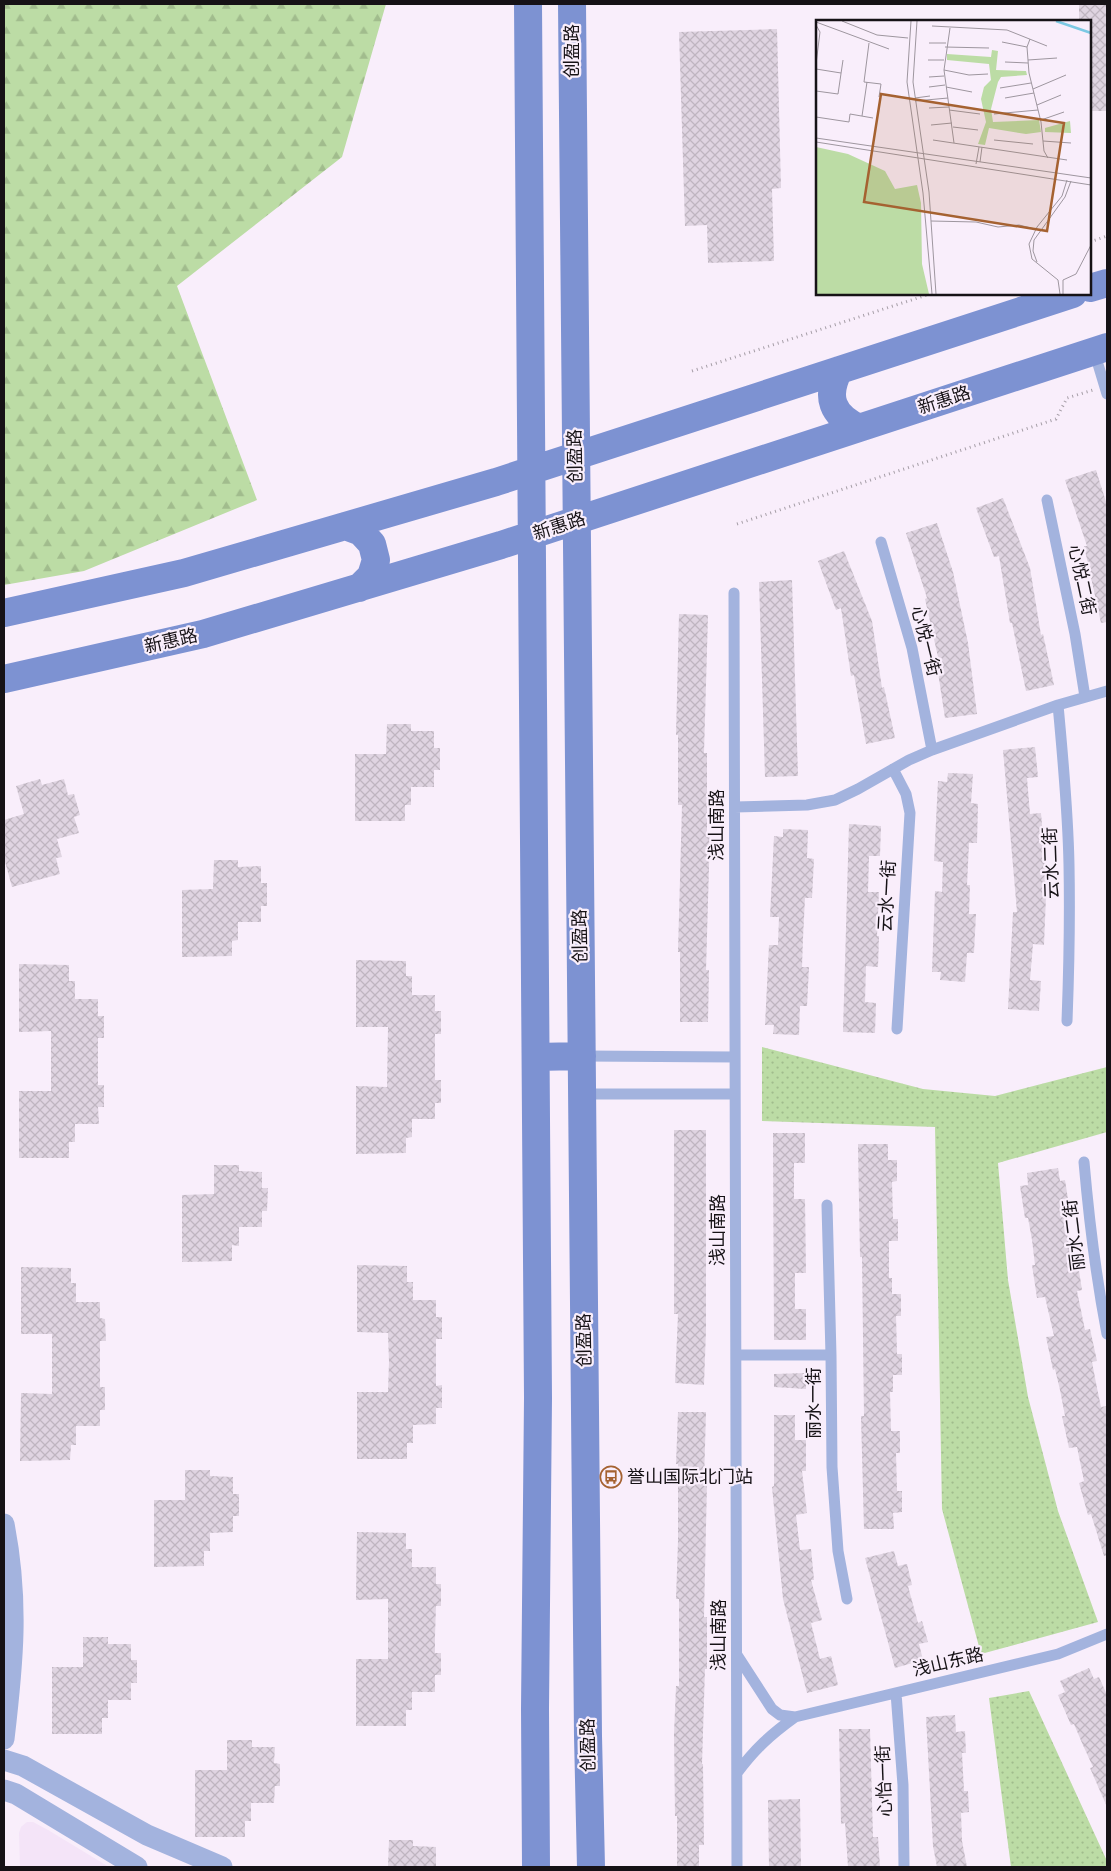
<svg xmlns="http://www.w3.org/2000/svg" width="1111" height="1871" viewBox="0 0 1111 1871" font-family="'Fira Sans','Noto Sans SC',sans-serif">
<style>
.built{fill:#f4e4f8}
.grass{fill:url(#grass-dots)}
.forest{fill:url(#forest-firs)}
.building{fill:url(#building-cross-hatch)}
.lines{fill:none;stroke-linecap:round;stroke-linejoin:round}
.path{stroke:#a69ea7;stroke-width:3;stroke-dasharray:1 4;stroke-linecap:butt}
.lane{stroke:#a3b3de;stroke-width:11}
.street{stroke:#a3b3de;stroke-width:21}
.secondary{stroke:#7d92d2;stroke-width:28}
.labels{text-anchor:middle;stroke-width:4.5;stroke-linejoin:round;paint-order:stroke}
.street-label{font-size:18px;fill:#161216;stroke:#f9eefb}
.poi-label{font-size:18px;fill:#161216;stroke:#f9eefb;text-anchor:start}
.inset-river{fill:none;stroke:#7cc9e3;stroke-width:2.5}
.inset-road{fill:none;stroke:#9e969f;stroke-width:1}
.view{fill:#a56231;fill-opacity:0.15;stroke:#a56231;stroke-width:2.5}
.inset-edge{fill:none;stroke:#161216;stroke-width:2.5}
</style>
<defs>
<pattern id="grass-dots" width="8" height="8" patternUnits="userSpaceOnUse" patternTransform="scale(1.25)"><rect width="8" height="8" fill="#bcdca5"/><path d="M2 2h.1M6 6h.1" fill="none" stroke="#a1bc8d" stroke-width="1.8" stroke-linecap="round"/></pattern>
<pattern id="forest-firs" width="22" height="20" patternUnits="userSpaceOnUse" patternTransform="scale(1.25)"><rect width="22" height="20" fill="#bcdca5"/><path d="M5 1l3.5 6h-7zM16 11l3.5 6h-7z" fill="#a1bc8d"/></pattern>
<pattern id="building-cross-hatch" width="8" height="8" patternUnits="userSpaceOnUse" patternTransform="scale(1.25)"><rect width="8" height="8" fill="#dfd4e1"/><path d="M0 0l8 8M0 8l8-8" fill="none" stroke="#bfb5c0"/></pattern>
</defs>
<rect width="100%" height="100%" fill="#f9eefb"/>
<path class="built" d="M 27,1822 L 33,1822 L 48,1830 L 109,1867 L 20,1867 L 19,1833 L 21,1827 Z"/>
<path class="grass" d="M 762,1047 L 923,1089 L 995,1096 L 1107,1067 L 1107,1132 L 998,1163 L 1008,1280 L 1028,1397 L 1058,1511 L 1098,1622 L 981,1654 L 942,1509 L 935,1127 L 762,1121 Z
M 1029,1691 L 1107,1861 L 1107,1867 L 1011,1867 L 989,1698 Z"/>
<path class="forest" d="M 4,4 L 386,4 L 342,157 L 177,286 L 257,500 L 84,571 L 4,585 Z"/>
<path class="building" d="M 1079,4 L 1107,4 L 1107,111 L 1090,111 L 1090,21 L 1079,21 Z
M 777,29 L 781,188 L 772,189 L 774,261 L 708,263 L 707,225 L 685,226 L 679,32 Z
M 1096,470 L 1107,505 L 1107,622 L 1101,623 L 1084,546 L 1087,546 L 1065,480 Z
M 1003,498 L 1030,568 L 1041,635 L 1043,634 L 1054,685 L 1026,691 L 1012,623 L 1010,623 L 999,556 L 994,557 L 976,508 Z
M 937,523 L 953,572 L 968,643 L 977,714 L 945,718 L 937,666 L 940,666 L 925,599 L 927,598 L 906,533 Z
M 844,551 L 872,621 L 882,688 L 884,687 L 895,738 L 866,744 L 854,675 L 851,676 L 841,608 L 836,610 L 818,561 Z
M 792,580 L 798,776 L 765,777 L 759,582 Z
M 679,614 L 708,615 L 704,753 L 707,753 L 707,832 L 710,832 L 706,970 L 709,970 L 708,1022 L 680,1022 L 680,952 L 678,952 L 682,805 L 678,805 L 678,735 L 676,735 Z
M 387,724 L 411,724 L 411,731 L 434,731 L 434,748 L 440,748 L 440,770 L 434,770 L 434,787 L 411,787 L 411,805 L 405,805 L 405,821 L 355,821 L 355,754 L 386,754 Z
M 1035,747 L 1038,777 L 1027,778 L 1030,814 L 1041,813 L 1048,896 L 1046,896 L 1044,945 L 1033,944 L 1030,980 L 1041,981 L 1039,1011 L 1008,1009 L 1013,912 L 1017,912 L 1003,750 Z
M 948,773 L 973,774 L 971,803 L 978,804 L 977,843 L 969,843 L 967,885 L 970,885 L 969,914 L 976,914 L 974,953 L 967,953 L 965,982 L 940,980 L 941,972 L 932,972 L 935,891 L 942,892 L 943,862 L 934,861 L 938,781 L 947,782 Z
M 40,779 L 42,785 L 64,779 L 68,795 L 74,794 L 80,815 L 74,817 L 79,833 L 57,839 L 62,857 L 56,858 L 60,874 L 12,887 L 4,858 L 4,820 L 24,814 L 16,786 Z
M 849,824 L 881,826 L 880,856 L 869,856 L 868,892 L 879,892 L 877,936 L 879,936 L 878,967 L 866,966 L 865,1002 L 876,1003 L 875,1033 L 843,1032 Z
M 783,829 L 808,830 L 807,858 L 814,859 L 812,898 L 805,898 L 803,938 L 802,967 L 809,967 L 807,1006 L 800,1006 L 799,1035 L 773,1034 L 774,1025 L 765,1025 L 769,945 L 778,945 L 779,917 L 770,917 L 774,836 L 783,837 Z
M 214,860 L 238,860 L 238,867 L 261,866 L 261,883 L 267,883 L 267,906 L 261,906 L 261,922 L 238,922 L 238,940 L 232,941 L 232,956 L 182,957 L 182,890 L 213,889 Z
M 356,960 L 406,961 L 406,976 L 412,976 L 412,995 L 435,995 L 435,1011 L 441,1011 L 441,1034 L 435,1034 L 435,1080 L 441,1080 L 441,1103 L 435,1103 L 435,1119 L 412,1119 L 412,1137 L 406,1138 L 406,1153 L 356,1154 L 356,1086 L 387,1087 L 388,1027 L 356,1027 Z
M 19,964 L 69,965 L 69,981 L 75,981 L 75,999 L 98,999 L 98,1016 L 104,1016 L 104,1038 L 98,1038 L 98,1085 L 104,1085 L 104,1107 L 98,1107 L 99,1124 L 75,1124 L 75,1142 L 69,1142 L 69,1158 L 19,1158 L 19,1091 L 51,1091 L 51,1031 L 19,1032 Z
M 674,1130 L 706,1130 L 706,1330 L 704,1385 L 675,1383 L 678,1314 L 674,1314 Z
M 773,1133 L 805,1133 L 805,1163 L 794,1163 L 794,1199 L 805,1199 L 806,1273 L 795,1273 L 795,1309 L 806,1309 L 806,1340 L 774,1340 Z
M 858,1144 L 888,1144 L 888,1160 L 897,1160 L 897,1181 L 892,1182 L 893,1219 L 898,1219 L 898,1241 L 889,1241 L 889,1278 L 892,1278 L 892,1294 L 901,1294 L 901,1316 L 896,1316 L 897,1354 L 902,1354 L 902,1375 L 893,1375 L 893,1392 L 890,1392 L 891,1431 L 900,1431 L 900,1453 L 896,1453 L 897,1491 L 902,1491 L 902,1512 L 893,1513 L 894,1529 L 864,1529 L 861,1416 L 864,1416 L 862,1257 L 860,1257 Z
M 214,1165 L 239,1165 L 239,1171 L 262,1172 L 262,1188 L 268,1188 L 267,1211 L 262,1211 L 262,1227 L 239,1227 L 239,1246 L 232,1245 L 232,1261 L 182,1262 L 182,1195 L 214,1194 Z
M 1058,1168 L 1060,1181 L 1065,1180 L 1070,1212 L 1065,1213 L 1066,1225 L 1071,1259 L 1077,1258 L 1082,1290 L 1077,1291 L 1085,1330 L 1090,1329 L 1097,1361 L 1092,1362 L 1097,1388 L 1101,1407 L 1107,1406 L 1107,1555 L 1104,1556 L 1091,1514 L 1088,1515 L 1079,1483 L 1084,1481 L 1077,1447 L 1069,1448 L 1062,1416 L 1065,1416 L 1060,1390 L 1055,1369 L 1053,1370 L 1046,1337 L 1054,1336 L 1045,1297 L 1037,1298 L 1032,1265 L 1035,1265 L 1032,1240 L 1028,1218 L 1025,1218 L 1020,1186 L 1028,1185 L 1027,1173 Z
M 357,1265 L 407,1266 L 407,1282 L 413,1282 L 413,1300 L 436,1300 L 436,1317 L 442,1317 L 442,1339 L 436,1339 L 436,1386 L 442,1385 L 442,1408 L 436,1408 L 436,1424 L 413,1425 L 413,1443 L 407,1443 L 407,1459 L 357,1459 L 357,1392 L 388,1392 L 389,1362 L 388,1333 L 357,1332 Z
M 21,1267 L 71,1268 L 71,1283 L 76,1283 L 76,1302 L 100,1302 L 100,1318 L 105,1319 L 106,1341 L 100,1341 L 100,1387 L 105,1387 L 105,1410 L 100,1410 L 100,1426 L 76,1426 L 76,1445 L 71,1445 L 70,1460 L 20,1461 L 21,1393 L 52,1394 L 52,1334 L 21,1334 Z
M 806,1373 L 806,1389 L 774,1387 L 774,1374 Z
M 678,1412 L 706,1412 L 704,1482 L 707,1482 L 704,1617 L 707,1617 L 707,1669 L 705,1669 L 702,1764 L 703,1764 L 704,1845 L 699,1845 L 699,1867 L 677,1867 L 677,1816 L 675,1816 L 674,1734 L 676,1686 L 679,1686 L 679,1599 L 676,1599 L 678,1541 L 678,1464 L 676,1464 Z
M 774,1415 L 795,1415 L 795,1440 L 806,1440 L 806,1471 L 802,1471 L 807,1513 L 796,1515 L 800,1550 L 811,1549 L 814,1580 L 811,1580 L 822,1620 L 811,1623 L 820,1659 L 831,1656 L 838,1685 L 807,1693 L 783,1599 L 772,1487 L 774,1486 Z
M 185,1470 L 210,1470 L 210,1476 L 233,1477 L 233,1494 L 239,1494 L 239,1516 L 233,1516 L 233,1532 L 210,1533 L 210,1551 L 204,1551 L 204,1566 L 154,1567 L 154,1500 L 185,1500 Z
M 357,1532 L 406,1533 L 406,1549 L 412,1549 L 412,1567 L 436,1567 L 436,1584 L 441,1584 L 441,1606 L 436,1606 L 435,1636 L 435,1653 L 441,1653 L 441,1675 L 435,1675 L 435,1692 L 412,1692 L 412,1710 L 406,1710 L 406,1726 L 356,1726 L 356,1659 L 388,1659 L 388,1599 L 356,1600 Z
M 894,1551 L 898,1566 L 907,1564 L 912,1585 L 908,1586 L 918,1623 L 922,1621 L 928,1642 L 919,1644 L 923,1660 L 895,1668 L 865,1558 Z
M 83,1637 L 108,1637 L 108,1644 L 131,1644 L 131,1660 L 137,1660 L 137,1683 L 131,1683 L 131,1700 L 108,1700 L 108,1718 L 102,1718 L 102,1734 L 52,1734 L 52,1667 L 83,1667 Z
M 1089,1668 L 1094,1679 L 1099,1677 L 1107,1695 L 1107,1807 L 1090,1768 L 1093,1767 L 1082,1743 L 1074,1724 L 1071,1725 L 1058,1695 L 1065,1692 L 1060,1681 Z
M 955,1715 L 956,1732 L 965,1731 L 966,1753 L 962,1753 L 964,1791 L 968,1791 L 969,1812 L 961,1813 L 962,1841 L 967,1867 L 937,1867 L 933,1846 L 926,1717 Z
M 839,1729 L 870,1729 L 873,1837 L 878,1837 L 880,1867 L 848,1867 L 845,1823 L 841,1824 Z
M 227,1740 L 252,1740 L 252,1747 L 275,1747 L 274,1763 L 280,1764 L 280,1786 L 275,1786 L 274,1803 L 251,1803 L 251,1821 L 245,1821 L 245,1837 L 195,1837 L 195,1770 L 227,1770 Z
M 800,1799 L 801,1867 L 769,1867 L 768,1800 Z
M 389,1840 L 413,1840 L 413,1846 L 436,1847 L 436,1867 L 388,1867 Z"/>
<g class="lines">
<path class="path" d="M 1090,242 L 1107,236
M 692,371 L 930,294
M 737,524 L 1056,419 L 1067,398 L 1093,390"/>
<path class="lane" d="M 1094,351 L 1107,394
M 1047,500 L 1075,634 L 1085,697
M 881,542 L 912,648 L 932,750
M 734,593 L 737,1867
M 1058,705 C 1063,758 1068,811 1069,865 C 1070,917 1069,969 1067,1021
M 893,769 L 906,794 L 910,813 L 897,1029
M 735,807 L 807,805 L 835,800 L 858,789 L 909,760 L 932,750 L 1058,705 L 1107,691
M 582,1056 L 735,1057
M 582,1094 L 735,1094
M 1084,1162 C 1089,1220 1096,1277 1107,1334
M 827,1205 L 831,1355 L 832,1467 L 838,1551 L 847,1599
M 736,1355 L 831,1355
M 737,1655 L 772,1709 L 780,1715 L 795,1717 L 1058,1654 L 1107,1634
M 896,1693 L 903,1785 L 904,1867
M 737,1773 C 755,1749 770,1735 795,1717"/>
<path class="street" d="M 4,1524 C 19,1601 13,1663 4,1739
M 4,1760 L 23,1766 L 147,1835 L 222,1867
M 4,1790 L 16,1794 L 137,1867"/>
<path class="secondary" d="M 528,4 L 538,1398 L 535,1709 L 536,1867
M 572,4 L 588,1736 L 591,1867
M 1090,288 L 1107,283
M 839,370 C 825,397 832,415 859,428
M 345,526 L 361,532 L 372,544 L 376,560 L 371,576 L 359,588
M 4,613 L 184,573 L 496,482 L 1073,294
M 4,679 L 203,634 L 501,545 L 1107,347
M 536,1057 L 582,1056"/>
</g>
<defs>
<g id="bus-ring" transform="scale(1.125)"><circle r="9.5" fill="#f9eefb" stroke="#a56231" stroke-width="1.5"/><path d="M-5-6H5V4H4V6H2V4H-2V6H-4V4H-5ZM-3.5-4V0h7V-4ZM-3.5 1.2v1.5H-2V1.2ZM2 1.2v1.5H3.5V1.2Z" fill="#a56231"/></g>
</defs>
<g fill-rule="evenodd">
<use href="#bus-ring" x="611" y="1477"/>
</g>
<g class="labels">
<g class="street-label">
<text transform="translate(572 51) rotate(-90)" y="6">创盈路</text>
<text transform="translate(944 400) rotate(-18)" y="6">新惠路</text>
<text transform="translate(575 456) rotate(-91)" y="6">创盈路</text>
<text transform="translate(559 526) rotate(-18)" y="6">新惠路</text>
<text transform="translate(1082 580) rotate(78)" y="6">心悦二街</text>
<text transform="translate(171 641) rotate(-13)" y="6">新惠路</text>
<text transform="translate(926 641) rotate(76)" y="6">心悦一街</text>
<text transform="translate(717 825) rotate(-90)" y="6">浅山南路</text>
<text transform="translate(1051 863) rotate(-92)" y="6">云水二街</text>
<text transform="translate(887 896) rotate(-87)" y="6">云水一街</text>
<text transform="translate(580 936) rotate(-91)" y="6">创盈路</text>
<text transform="translate(718 1230) rotate(-90)" y="6">浅山南路</text>
<text transform="translate(1074 1235) rotate(-97)" y="6">丽水二街</text>
<text transform="translate(584 1340) rotate(-91)" y="6">创盈路</text>
<text transform="translate(814 1403) rotate(-90)" y="6">丽水一街</text>
<text transform="translate(719 1635) rotate(-90)" y="6">浅山南路</text>
<text transform="translate(948 1662) rotate(-13)" y="6">浅山东路</text>
<text transform="translate(588 1745) rotate(-91)" y="6">创盈路</text>
<text transform="translate(884 1781) rotate(-92)" y="6">心怡一街</text>
</g>
<g class="poi-label">
<text x="627" y="1483">誉山国际北门站</text>
</g>
</g>
<g transform="translate(816 20)">
<rect width="275" height="275" fill="#f9eefb"/>
<path d="M 176,30 L 182,31 L 180,50 L 210,51 L 211,55 L 185,57 L 182,62 L 175,89 L 177,102 L 223,100 L 225,112 L 210,114 L 173,108 L 169,125 L 162,124 L 170,102 L 165,79 L 168,67 L 175,60 L 173,44 L 131,40 L 131,34 L 175,37 ZM 254,101 L 255,113 L 229,112 L 229,108 Z" fill="#bcdca5"/>
<path d="M 0,127 L 32,134 L 69,151 L 79,169 L 101,165 L 105,183 L 106,244 L 113,274 L 0,274 Z" fill="#bcdca5"/>
<path class="inset-river" d="M 240,1 L 275,13"/>
<path class="inset-road" d="M 26,1 L 61,15 L 92,18M 95,1 L 91,62 L 107,173 L 116,274M 101,1 L 97,62 L 113,172 L 120,274M 0,2 L 73,29M 0,5 L 4,12 L 0,44M 116,6 L 191,10 L 231,26M 134,8 L 128,50 L 138,123M 214,19 L 211,27 L 213,53 L 225,102 L 228,131 L 232,138M 186,22 L 211,27M 53,23 L 48,62 L 65,64 L 63,77M 113,23 L 130,23M 129,27 L 173,28M 112,40 L 128,40M 212,40 L 241,38M 189,42 L 212,43M 0,49 L 25,53M 128,50 L 153,55 L 172,54M 113,57 L 128,56M 113,67 L 129,65M 130,67 L 156,72M 184,68 L 215,63M 217,69 L 250,55M 0,71 L 22,74 L 27,40M 99,78 L 114,76M 189,78 L 218,73M 99,81 L 132,78M 221,85 L 245,75M 113,88 L 133,87M 133,90 L 164,94M 178,94 L 222,90M 46,96 L 51,62M 0,97 L 33,102 L 34,94 L 57,98M 225,100 L 248,92M 115,105 L 136,103M 137,107 L 162,110M 0,118 L 275,158M 117,120 L 251,140M 178,120 L 217,124M 227,121 L 255,123M 0,122 L 275,165M 164,142 L 166,127M 160,144 L 163,127M 115,201 L 160,202 L 182,207 L 203,205 L 223,210M 221,242 L 217,231 L 218,220 L 249,177 L 255,161M 244,274 L 242,260 L 216,239 L 213,224 L 221,207 L 246,176 L 251,160M 247,274 L 247,260 L 260,254 L 275,225"/>
<path class="view" d="M 65,74 L 248,103 L 231,211 L 48,182 Z"/>
<rect width="275" height="275" class="inset-edge"/>
</g>
<rect width="1111" height="1871" fill="none" stroke="#161216" stroke-width="10"/>
</svg>
